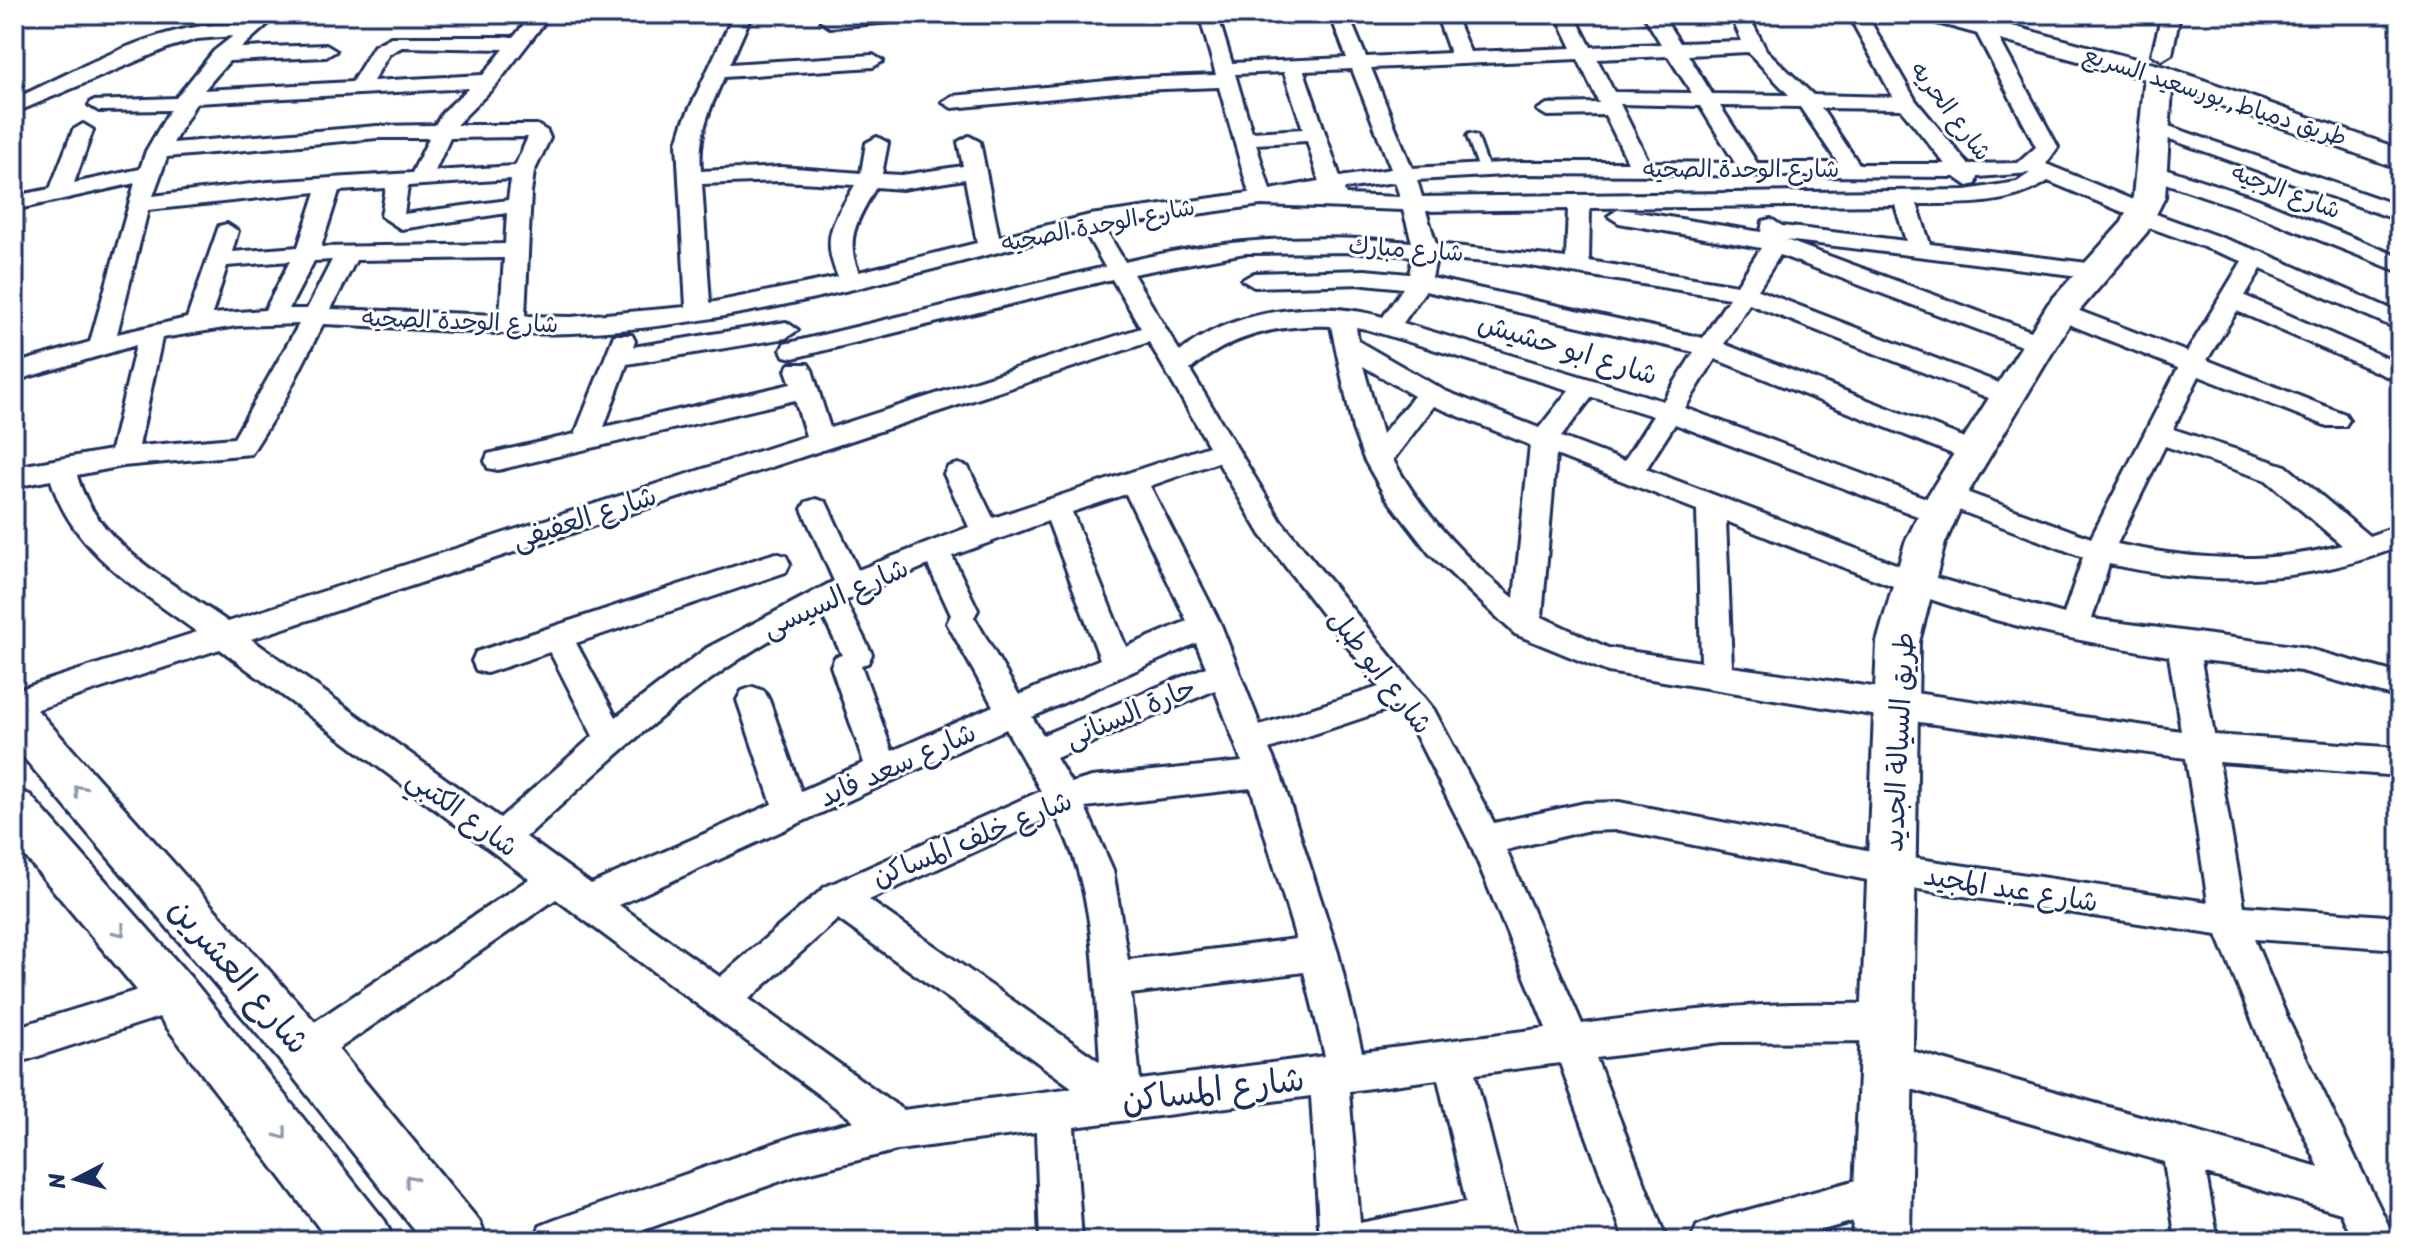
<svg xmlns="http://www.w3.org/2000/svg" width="2414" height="1255" viewBox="0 0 2414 1255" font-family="Sriracha,'Playpen Sans Arabic',sans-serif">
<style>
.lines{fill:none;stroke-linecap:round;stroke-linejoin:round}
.lane-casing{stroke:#1b2f5e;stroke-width:6}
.street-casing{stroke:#1b2f5e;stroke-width:6}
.secondary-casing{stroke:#1b2f5e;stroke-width:6}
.highway-casing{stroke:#1b2f5e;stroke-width:6}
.lane{fill:#fff;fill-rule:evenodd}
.street{fill:#fff;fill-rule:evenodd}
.secondary{fill:#fff;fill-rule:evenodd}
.highway{fill:#fff;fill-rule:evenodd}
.oneway{stroke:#8d97ae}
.labels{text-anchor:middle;stroke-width:6;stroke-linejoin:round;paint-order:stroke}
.far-street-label{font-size:24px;fill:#1b2f5e;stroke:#fff}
.street-label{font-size:28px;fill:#1b2f5e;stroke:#fff}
.near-street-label{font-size:34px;fill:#1b2f5e;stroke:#fff}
</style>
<rect width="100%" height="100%" fill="#fff"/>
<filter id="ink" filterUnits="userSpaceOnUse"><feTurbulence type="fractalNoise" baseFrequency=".0125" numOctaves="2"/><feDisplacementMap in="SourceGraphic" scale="16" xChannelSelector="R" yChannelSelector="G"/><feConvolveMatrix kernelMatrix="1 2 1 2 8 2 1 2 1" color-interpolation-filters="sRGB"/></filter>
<g filter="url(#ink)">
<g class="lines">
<g class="lane-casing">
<path id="lane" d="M 1469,134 L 1477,136 L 1489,169 L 1488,171 L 1479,169 L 1467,136 Z"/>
</g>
<g class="street-casing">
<path id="street" d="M 259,14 L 279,14 L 241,48 L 326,45 L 336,51 L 326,57 L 229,61 L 204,90 L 352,82 L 374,46 L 391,37 L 514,37 L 532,14 L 551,14 L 496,85 L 456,125 L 537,125 L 547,131 L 550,138 L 534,172 L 531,192 L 525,316 L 571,317 L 686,307 L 677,143 L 683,123 L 734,14 L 752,14 L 730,64 L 873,55 L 883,61 L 873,67 L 724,77 C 709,110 698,134 701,171 L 781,167 L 861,173 L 866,143 L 877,137 L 888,143 L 882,174 L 902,175 L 963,166 L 958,142 L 969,136 L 980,142 L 999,237 L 1090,215 L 1249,193 L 1219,87 L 1137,90 L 952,108 L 942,102 L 952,96 L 1137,78 L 1216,75 L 1199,14 L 1217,14 L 1232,63 L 1347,58 L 1330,14 L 1348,14 L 1366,57 L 1450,53 L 1436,14 L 1454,14 L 1470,52 L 1572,48 L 1556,14 L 1574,14 L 1591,47 L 1661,44 L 1643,14 L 1661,14 L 1680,43 L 1742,41 L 1730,14 L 1748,14 L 1766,50 L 1813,95 L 1893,97 L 1848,14 L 1866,14 L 1916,101 L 1968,164 L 2018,163 L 2036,147 L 1973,26 L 1976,22 L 1990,22 L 2058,147 L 2046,164 L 2150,207 L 2153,213 L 2264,253 L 2400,313 L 2400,330 L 2261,269 L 2245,296 L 2400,364 L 2400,382 L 2237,311 L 2207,360 L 2345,414 L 2349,420 L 2345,426 L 2327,426 L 2199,376 L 2173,429 L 2286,466 L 2369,536 L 2400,525 L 2400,546 C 2305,585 2209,586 2109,564 L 2092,619 L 2301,647 L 2400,674 L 2400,698 L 2301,671 L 2201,660 L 2214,735 L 2400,748 L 2400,776 L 2219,762 L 2244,906 L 2400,917 L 2400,949 L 2254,939 L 2289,1022 L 2396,1241 L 2354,1241 L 2341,1213 L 2206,1174 L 2218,1241 L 2176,1241 L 2164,1162 L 1887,1082 L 1874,1076 L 1868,1063 L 1874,1050 L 1887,1044 L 2319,1167 L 2263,1047 L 2217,935 L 1892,885 L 1619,830 L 1585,831 L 1506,850 L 1582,1024 C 1666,1013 1749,1002 1834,1004 C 1857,1004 1880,1002 1901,1010 L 1907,1023 L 1901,1036 L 1888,1041 L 1722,1042 L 1596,1058 L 1667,1241 L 1625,1241 L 1560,1063 L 1475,1074 L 1517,1241 L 1320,1241 L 1311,1096 L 1074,1127 L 1082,1241 L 1040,1241 L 1036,1132 L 898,1150 L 795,1176 L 613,1241 L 534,1241 L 540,1226 L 555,1220 L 795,1136 L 854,1121 L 556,899 L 318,1063 L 305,1068 L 292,1063 L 286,1050 L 292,1037 L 529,879 L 220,649 L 14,717 L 14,691 L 197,632 C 140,590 72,552 51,480 L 14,487 L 14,467 L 111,450 L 136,345 L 14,381 L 14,364 L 90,342 L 135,183 L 14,210 L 14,196 L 50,189 L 73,130 L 83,124 L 93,130 L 74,183 L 140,169 L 146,151 L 170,110 L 99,111 L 89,105 L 92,101 L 176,98 L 214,51 L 233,36 L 197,39 L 170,47 L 14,113 L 14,99 C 85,67 165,18 245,25 ZM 402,47 L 504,49 L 483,75 L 373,81 L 389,54 ZM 1748,52 L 1789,95 L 1712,94 L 1688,55 ZM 1668,56 L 1692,93 L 1614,92 L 1597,59 ZM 1578,59 L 1599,103 L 1547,104 L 1537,110 L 1547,116 L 1605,115 L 1628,162 L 1521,162 L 1412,168 L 1371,68 ZM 1352,69 L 1391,169 L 1340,177 L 1304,71 ZM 1284,72 L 1303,129 L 1252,132 L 1235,74 ZM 469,88 L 443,112 L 435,125 L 377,126 L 173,143 L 196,103 ZM 1620,104 L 1700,106 L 1735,163 L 1649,162 ZM 1720,106 L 1800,107 L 1838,163 L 1757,163 ZM 1821,108 L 1901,109 L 1945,164 L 1859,164 ZM 528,137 L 515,166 L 435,171 L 450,138 ZM 377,138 L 429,138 L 412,173 L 268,182 L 153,196 L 167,157 ZM 1307,141 L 1319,181 L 1270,190 L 1256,144 ZM 2030,173 L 2017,182 L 1966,190 L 1422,197 L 1417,180 L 1521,174 L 1955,177 L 1968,186 L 1976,184 L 1978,177 ZM 511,179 L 508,200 L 404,214 L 408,186 ZM 965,179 L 977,243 L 859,272 C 843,238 860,216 876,187 L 902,189 ZM 781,181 L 855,185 C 834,221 820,236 838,277 L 710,303 L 702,184 ZM 2048,181 L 2130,215 L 2132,221 L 2242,261 L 2187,352 L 2069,307 L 2051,307 L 2048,312 L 2051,317 L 2178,368 L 2091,538 L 1947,485 L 1937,488 L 1933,495 L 1937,502 L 1685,408 L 1715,359 L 1965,459 L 1983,459 L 1987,452 L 1983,445 L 1724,344 L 1749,304 L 1999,402 L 2017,402 L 2021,396 L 2017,390 L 1758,290 L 1780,255 L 2032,350 L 2050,350 L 2053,344 L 2050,338 L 1786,240 L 2096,278 L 2104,276 L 2108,271 L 2096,264 L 1930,244 L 1917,204 C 1960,204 2011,206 2048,181 ZM 1395,182 L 1400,197 L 1346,195 L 1344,189 ZM 386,188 L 381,216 L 401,229 L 507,213 L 505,244 L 321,247 L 339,191 ZM 316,192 L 298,247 L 232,252 L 238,231 L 227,224 L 219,226 L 187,318 L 117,334 L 148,210 ZM 1261,205 L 1403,210 L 1412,242 C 1313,234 1222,238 1125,262 L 1104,227 ZM 1895,205 L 1906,241 L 1782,226 L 1771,219 L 1763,221 L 1761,232 L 1619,209 L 1608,216 L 1619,223 L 1761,248 L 1737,285 L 1589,261 L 1590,208 ZM 1568,209 L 1566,258 L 1436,244 L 1426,211 ZM 1084,230 L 1105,267 L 793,342 L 784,344 L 781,350 L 784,356 L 793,358 L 1112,279 L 1141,328 L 830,428 L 812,370 L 808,364 L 790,364 L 786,370 L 791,384 L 604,427 L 627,364 L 786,338 L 798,330 L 786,322 L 633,347 L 635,341 L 632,335 L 614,335 L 575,434 L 488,454 L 485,461 L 488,468 L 498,470 L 795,400 L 806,436 L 228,622 C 174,583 99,547 78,479 L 77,475 L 123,466 L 251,454 L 284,401 L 323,324 C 406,327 490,336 572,333 C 746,326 915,272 1084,230 ZM 1366,252 L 1413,256 L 1409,274 L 1365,270 L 1254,273 L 1242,280 L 1254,287 L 1365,284 L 1403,288 L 1383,317 C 1321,299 1230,309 1180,352 L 1133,274 L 1245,253 ZM 504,258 L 500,315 L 331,309 L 356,260 ZM 1436,258 L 1524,265 L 1729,298 L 1703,338 L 1432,278 ZM 332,260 L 307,309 L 289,309 L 314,261 ZM 290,261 L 265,310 L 212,314 L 227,266 ZM 1425,291 L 1694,352 L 1663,401 L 1403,323 ZM 299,324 L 234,438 L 139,446 L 162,338 L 237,326 ZM 1331,326 L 1353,429 L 1364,459 L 1385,496 L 1429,553 L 1515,634 L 1608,672 L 1897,719 L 2186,758 L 2208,902 L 1892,855 L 1619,802 L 1585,803 L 1494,823 L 1434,710 L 1281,521 L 1190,370 C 1230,335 1278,324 1331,326 ZM 1356,327 L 1366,329 L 1569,390 L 1539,428 L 1445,391 L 1358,341 ZM 1149,342 L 1209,446 L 993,518 L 968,467 L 958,464 L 948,467 L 944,474 L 969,527 L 858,570 L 826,502 L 816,499 L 806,502 L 802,509 L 834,581 L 707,648 L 616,717 L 576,643 L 786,572 L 790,564 L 786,556 L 776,553 L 766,556 L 476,652 L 472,661 L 476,670 L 487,673 L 550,652 L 593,736 L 500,818 L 251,639 ZM 1363,366 L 1414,396 L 1382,434 ZM 1592,397 L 1653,416 L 1624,461 L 1561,437 ZM 1434,406 L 1530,445 L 1514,598 C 1465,559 1423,514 1393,460 ZM 1675,424 L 1928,520 L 1938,523 L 1948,520 L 1952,513 L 1948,506 L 2083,557 L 2064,614 L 1922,574 L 1646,469 ZM 2165,446 L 2266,480 L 2342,545 C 2269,565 2191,560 2117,544 ZM 1556,455 L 1697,510 L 1701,662 L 1608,648 L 1542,617 ZM 1218,462 L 1261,535 L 1379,687 L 1260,725 L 1221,625 L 1150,486 ZM 1126,494 L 1187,621 L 1126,647 L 1072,512 ZM 1048,521 L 1100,659 L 1019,695 L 974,617 L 978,610 L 952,556 ZM 1726,521 C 1815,556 1903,593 1996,620 C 2053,636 2111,646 2169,656 L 2181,731 L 1732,667 ZM 928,565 L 951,615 L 947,623 L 993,706 L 892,751 L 861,665 L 868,663 L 872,654 L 845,601 ZM 821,612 L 842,655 L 835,657 L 831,666 L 864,763 L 801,791 L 769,700 L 764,691 L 753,687 L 742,691 L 737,700 L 772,804 L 591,884 L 526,837 C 618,753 707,668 821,612 ZM 1196,643 L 1206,667 L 1043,735 L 1032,717 ZM 1215,690 L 1242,762 L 1092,777 L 1071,783 L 1056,758 ZM 1395,707 L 1412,728 L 1470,843 L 1546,1028 L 1362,1052 L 1338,953 L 1280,773 L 1269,749 ZM 1006,729 L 1041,791 L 825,887 L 720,977 L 619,905 ZM 1251,788 L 1296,939 L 1128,960 L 1113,870 L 1085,807 ZM 1055,815 C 1097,890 1094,979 1100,1062 L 869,900 ZM 838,919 L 1073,1088 L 903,1110 L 749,999 ZM 1304,972 L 1325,1056 L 1140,1080 L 1131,994 ZM 1438,1079 L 1466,1202 L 1360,1223 L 1349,1091 Z
M 846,14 L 925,14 L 916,20 L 830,27 L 821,21 L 823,17 Z
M 2162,14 L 2180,14 L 2172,54 L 2162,60 L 2152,54 Z
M 2157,122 L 2400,206 L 2400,221 L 2150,132 L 2147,128 Z
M 2152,164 L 2258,199 L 2400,257 L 2400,272 L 2242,209 L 2144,176 L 2141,171 L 2144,166 Z
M 174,979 L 187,984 L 192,996 L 187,1008 L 14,1064 L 14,1028 Z
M 1882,1173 L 1896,1179 L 1902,1193 L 1896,1207 L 1882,1213 L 1784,1241 L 1691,1241 L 1697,1226 L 1712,1220 Z"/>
</g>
<g class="secondary-casing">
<path id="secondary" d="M 2159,66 L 2169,68 L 2173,74 L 2165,197 L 2147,232 L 2073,318 L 1966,496 L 1945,543 L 1919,642 L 1910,1241 L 1852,1241 L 1877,642 L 1905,543 L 1928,495 L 2048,304 L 2122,222 L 2133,197 L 2145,74 L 2149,68 Z
M 14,697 L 30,702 L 324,1032 L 479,1221 L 488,1241 L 423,1241 L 286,1068 L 14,746 Z
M 14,789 L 30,795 L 192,979 L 385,1221 L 394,1241 L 329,1241 L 156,1013 L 14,843 Z"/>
</g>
<g class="highway-casing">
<path id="highway" d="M 1922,14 L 1968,14 L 2169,68 L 2400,149 L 2400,169 L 2149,80 L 1926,20 Z"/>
</g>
<use href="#lane" class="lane"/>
<use href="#street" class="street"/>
<use href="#secondary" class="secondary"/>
<use href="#highway" class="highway"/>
</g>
<defs><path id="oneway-chevron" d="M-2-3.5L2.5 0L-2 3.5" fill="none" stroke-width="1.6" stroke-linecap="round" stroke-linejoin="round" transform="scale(2)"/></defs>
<g class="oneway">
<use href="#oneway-chevron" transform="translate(79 790) rotate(-131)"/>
<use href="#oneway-chevron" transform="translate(120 931) rotate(50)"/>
<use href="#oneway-chevron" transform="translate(282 1134) rotate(52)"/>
<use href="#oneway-chevron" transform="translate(410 1180) rotate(-129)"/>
</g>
</g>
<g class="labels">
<g class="far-street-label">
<text transform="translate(2215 96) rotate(18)" y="8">طريق دمياط, بورسعيد السريع</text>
<text transform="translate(1951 111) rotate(53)" y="8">شارع الحريه</text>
<text x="1741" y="177">شارع الوحدة الصحيه</text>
<text transform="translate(2286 191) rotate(21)" y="8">شارع الرجيه</text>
<text transform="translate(1098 225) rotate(-11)" y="8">شارع الوحدة الصحيه</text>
<text transform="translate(1406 249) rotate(4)" y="8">شارع مبارك</text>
<text transform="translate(460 321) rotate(2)" y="8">شارع الوحدة الصحيه</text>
</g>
<g class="street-label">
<text transform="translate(1568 348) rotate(17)" y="10">شارع ابو حشيش</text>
<text transform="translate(584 517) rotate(-18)" y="10">شارع العفيفى</text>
<text transform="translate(835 597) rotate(-24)" y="10">شارع السيسى</text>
<text transform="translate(1381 671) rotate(52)" y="10">شارع ابو طبل</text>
<text transform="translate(1130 712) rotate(-23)" y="10">حارة السنانى</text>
<text transform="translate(1898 742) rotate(-87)" y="10">طريق السيالة الجديد</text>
<text transform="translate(897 764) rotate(-24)" y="10">شارع سعد فايد</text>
<text transform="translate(463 812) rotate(36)" y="10">شارع الكتبي</text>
<text transform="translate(972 838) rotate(-22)" y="10">شارع خلف المساكن</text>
<text transform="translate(2011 888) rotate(9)" y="10">شارع عبد المجيد</text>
</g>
<g class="near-street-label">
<text transform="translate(240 975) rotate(49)" y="12">شارع العشرين</text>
<text transform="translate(1213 1089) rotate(-7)" y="12">شارع المساكن</text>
</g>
</g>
<rect width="2414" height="1255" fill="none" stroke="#fff" stroke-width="48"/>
<rect x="24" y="24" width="2366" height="1207" fill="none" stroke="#1b2f5e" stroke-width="3" filter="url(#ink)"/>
<g transform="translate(76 1179) rotate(264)" stroke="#ffffff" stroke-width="6" paint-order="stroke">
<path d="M0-6L14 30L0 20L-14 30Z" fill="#1b2f5e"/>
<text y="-12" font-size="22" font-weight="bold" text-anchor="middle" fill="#1b2f5e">N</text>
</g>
</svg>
